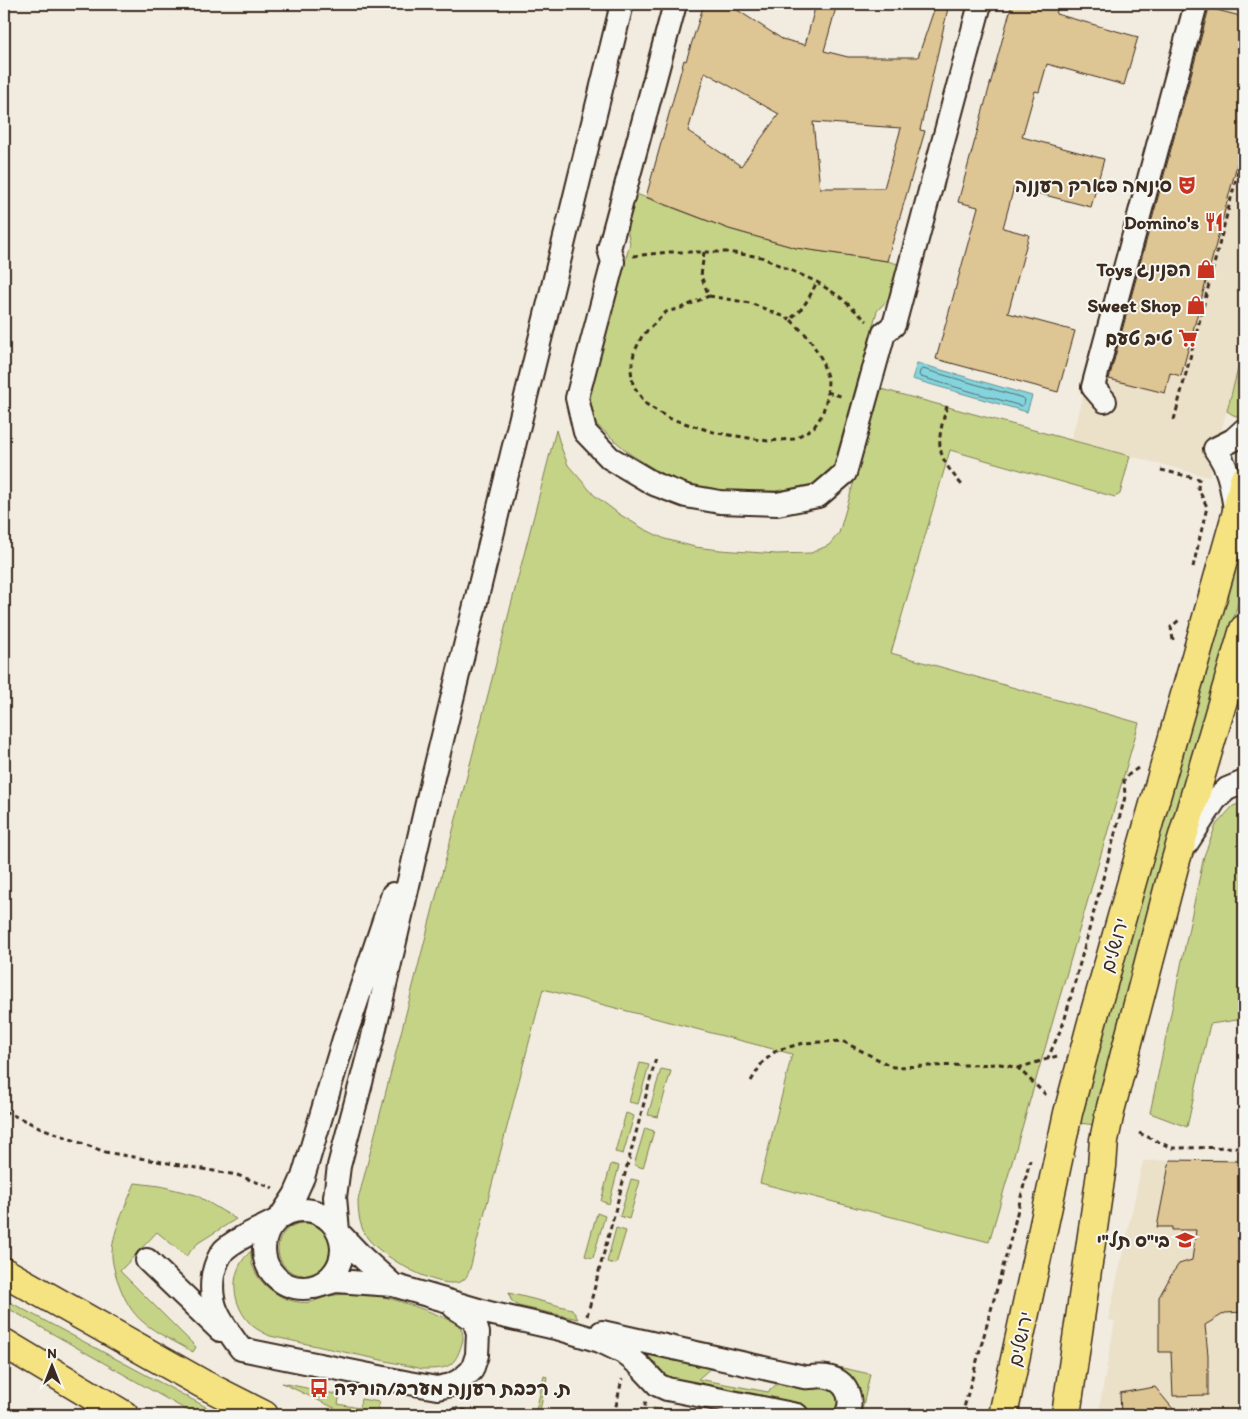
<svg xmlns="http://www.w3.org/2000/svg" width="1248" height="1419" viewBox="0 0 1248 1419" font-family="Itim,'Playpen Sans Hebrew',sans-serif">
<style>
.built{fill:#ebe0c8}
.green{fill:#c5d387;stroke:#807e52}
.water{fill:#83d4de;stroke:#669091}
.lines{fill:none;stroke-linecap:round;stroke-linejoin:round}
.shore{stroke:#586e6b;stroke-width:1}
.building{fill:#dec594;stroke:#3b2a1e;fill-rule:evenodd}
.minor-casing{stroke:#3b2a1e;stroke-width:26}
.major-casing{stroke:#3b2a1e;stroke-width:31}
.highway-casing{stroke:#3b2a1e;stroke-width:31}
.path{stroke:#3b2a1e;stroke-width:3;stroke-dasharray:5 4;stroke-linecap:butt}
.minor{stroke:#f6f6f2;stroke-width:22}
.major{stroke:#f5e382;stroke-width:28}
.highway{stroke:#f5e382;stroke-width:28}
.labels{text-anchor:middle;stroke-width:4;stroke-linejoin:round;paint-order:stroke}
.poi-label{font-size:19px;font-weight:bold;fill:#3b2a1e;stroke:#f6f6f2;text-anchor:end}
.street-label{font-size:19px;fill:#3b2a1e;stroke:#f6f6f2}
</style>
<rect width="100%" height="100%" fill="#f1ecdf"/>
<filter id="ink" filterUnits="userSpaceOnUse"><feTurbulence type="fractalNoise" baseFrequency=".02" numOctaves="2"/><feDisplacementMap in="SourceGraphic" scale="10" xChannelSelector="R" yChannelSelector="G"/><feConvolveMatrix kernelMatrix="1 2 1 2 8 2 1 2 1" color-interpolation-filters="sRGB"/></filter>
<g filter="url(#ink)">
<path class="built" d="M 1189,4 L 1244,4 L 1244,346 L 1209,477 L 1071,440 Z
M 1244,1158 L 1244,1415 L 1098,1415 L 1115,1321 L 1108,1320 L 1143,1161 Z"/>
<path class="green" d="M 631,192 L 729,229 L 796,248 L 887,261 L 902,265 L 891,296 L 877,311 L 834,465 L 813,484 L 778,491 L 724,491 L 691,486 L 664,475 L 630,454 L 596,424 L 589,399 L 630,243 C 625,226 628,210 631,192 Z
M 1244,346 L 1244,416 C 1237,418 1233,415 1227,411 Z
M 881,389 L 1130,456 L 1120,494 L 1115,497 L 950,450 L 891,653 L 1139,723 L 989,1242 L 760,1183 L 792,1054 L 543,989 L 473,1257 C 471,1265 469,1277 462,1281 C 441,1292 383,1257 369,1240 C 360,1229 358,1215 358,1200 L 556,430 L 561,447 L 568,465 L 594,495 L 619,514 L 644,529 L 665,539 L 695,547 L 720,550 L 777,554 L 811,553 L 829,545 L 839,533 Z
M 1244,540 L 1244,583 L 1185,782 L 1118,1022 L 1096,1125 L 1079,1123 L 1106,1015 Z
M 1244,802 L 1244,1019 L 1210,1024 L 1187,1127 L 1150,1113 L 1204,856 L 1216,825 L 1233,806 Z
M 640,1063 L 649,1065 L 638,1104 L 629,1102 Z
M 661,1069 L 671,1071 L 658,1117 L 648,1115 Z
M 626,1113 L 634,1116 L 623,1154 L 615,1152 Z
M 645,1128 L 654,1131 L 643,1168 L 634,1165 Z
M 611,1164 L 619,1166 L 609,1204 L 601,1201 Z
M 631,1179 L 640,1181 L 629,1219 L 620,1216 Z
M 135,1183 L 160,1186 L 196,1195 L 236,1219 L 198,1243 L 186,1256 L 157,1232 L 120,1271 L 196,1347 L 193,1352 C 176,1342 157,1334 143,1322 C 132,1313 125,1300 120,1287 C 116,1277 113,1267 112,1257 C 111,1234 126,1205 135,1183 Z
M 597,1213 L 605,1216 L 593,1258 L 585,1256 Z
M278 1249a26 26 0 1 1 52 0a26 26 0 1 1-52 0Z
M 616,1228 L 626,1231 L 616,1264 L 607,1262 Z
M 251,1251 C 251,1257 251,1264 254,1269 C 258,1281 273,1293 284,1298 C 294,1302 307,1305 317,1300 C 321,1299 324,1297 328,1296 C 346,1293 370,1293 388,1298 C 403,1302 449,1317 459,1326 C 463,1330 464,1338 462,1343 C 455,1368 447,1369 423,1369 L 270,1336 C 262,1332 253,1328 248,1321 C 230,1300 230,1269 251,1251 Z
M 509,1293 L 572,1309 L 578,1319 L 518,1306 L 511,1300 Z
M 4,1299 L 221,1415 L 195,1415 L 4,1306 Z
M 646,1354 L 712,1367 L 698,1379 L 768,1392 L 781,1380 L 827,1382 L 840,1399 L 836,1413 L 833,1415 L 809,1415 L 806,1413 L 670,1379 Z
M 824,1364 L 870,1374 L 861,1415 L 853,1415 L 822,1371 Z
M 544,1376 L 547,1377 L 539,1415 L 535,1415 Z
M 282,1383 L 340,1395 L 338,1404 L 359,1408 L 361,1399 L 379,1402 L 377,1412 L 394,1415 L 349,1415 Z
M 653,1408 L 690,1415 L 651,1414 Z"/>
<path class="water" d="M 917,363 L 1032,396 L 1027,412 L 912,379 Z"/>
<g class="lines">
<path class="shore" d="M 923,369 L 1023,398 L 1025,400 L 1024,404 L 1021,406 L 921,377 L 919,375 L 920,371 Z"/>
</g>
<path class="building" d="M 704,4 L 728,4 L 782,39 L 805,45 L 816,4 L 837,4 L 824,51 L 848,57 L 918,57 L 936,4 L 949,4 L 920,130 L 925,131 L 887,261 L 796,248 L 729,229 L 646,197 L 684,60 L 686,61 ZM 705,72 L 779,114 L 741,166 L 688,131 ZM 813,122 L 901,128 L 884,188 L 820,188 Z
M 1012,4 L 1059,4 L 1056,14 L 1138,37 L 1124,85 L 1047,64 L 1039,92 L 1035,91 L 1022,137 L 1104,159 L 1091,207 L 1014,187 L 1003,228 L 1029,235 L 1008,313 L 1075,331 L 1058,392 L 936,359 L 978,207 L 958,202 Z
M 1209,8 L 1244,17 L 1244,138 L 1181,376 L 1170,373 L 1165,393 L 1109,379 Z
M 1170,1160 L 1244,1161 L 1244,1312 L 1225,1313 L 1205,1325 L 1208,1355 L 1208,1395 L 1173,1396 L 1171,1352 L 1159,1352 L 1159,1297 L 1173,1272 L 1179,1264 L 1192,1260 L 1196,1230 L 1172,1230 L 1172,1227 L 1157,1227 Z
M 1155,1387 L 1178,1415 L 1121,1415 L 1120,1393 Z"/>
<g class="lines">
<g class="minor-casing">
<path id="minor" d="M 675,4 L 609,249 L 613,262 L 577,398 L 585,432 L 610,458 L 654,484 L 686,496 L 720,502 L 777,504 L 818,496 L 845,473 L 884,333 L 894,325 L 980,4
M 1105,401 L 1093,387 L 1196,4
M 1235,509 C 1231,485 1230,470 1215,449 L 1233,440 L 1244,430
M 1187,843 L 1215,800 L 1227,789 L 1244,782
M264 1249a39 39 0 1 1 78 0a39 39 0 1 1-78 0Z
M 281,1216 L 295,1195 L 303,1177 L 344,1039 L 393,894
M 275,1221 C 259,1230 238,1237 224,1250 C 218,1257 215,1266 213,1275 C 208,1308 223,1324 241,1349 L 409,1383 L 437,1388 L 451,1385 L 462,1379 L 472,1370 L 477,1355 L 478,1333 L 474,1320 L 454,1307
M 338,1231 L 335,1197 L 339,1166 L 372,1041 L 433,777 L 622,4
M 340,1234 L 364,1259 L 393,1285
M 147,1260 L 220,1330
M 315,1287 L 336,1281 L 393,1285 L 489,1313 L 560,1329 L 600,1341 L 623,1352 L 639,1365 L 658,1385 L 667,1389 L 797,1415
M 602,1332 L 804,1377 C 812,1378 819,1375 827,1377 C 846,1380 855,1399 846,1415"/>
</g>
<g class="major-casing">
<path id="major" d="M 1003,1415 L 1068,1113 L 1091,1026 L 1236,515 L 1244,480
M 1066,1415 L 1102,1166 L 1104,1140 L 1111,1107 L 1175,863 L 1244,629"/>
</g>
<g class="highway-casing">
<path id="highway" d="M 4,1272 L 203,1384 L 264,1415
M 4,1343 L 124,1415"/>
</g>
<path class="path" d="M 704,252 L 701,276 L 709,296 L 681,308 L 666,312 L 642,336 L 634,353 L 631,370 L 633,385 L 646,404 L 668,418 L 717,433 L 768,441 L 794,439 L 814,427 L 822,415 L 827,398 L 828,380 L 821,358 L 809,338 L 790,319 C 805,308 808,299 817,282
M 633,256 L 669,252 L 727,252 L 761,257 L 817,282 L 840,297 L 867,321
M 709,296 L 750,303 L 790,319
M 827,392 L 844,397
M 947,406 C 936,444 935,454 962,485
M 1174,420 L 1244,148
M 1161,470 L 1199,479 L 1198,488 L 1207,507 L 1193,567
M 1173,640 L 1171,627 L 1179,620
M 1047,1060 L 1064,1022 L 1125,797 L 1124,778 L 1138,768
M 1018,1068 L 1057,1056
M 751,1081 L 762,1063 L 777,1050 L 804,1043 L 842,1041 L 893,1067 L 1000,1064 L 1018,1068 L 1046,1095
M 4,1111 L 39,1127 L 105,1152 L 237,1175 L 273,1188
M 1139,1133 L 1172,1148 L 1244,1147
M 587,1316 L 656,1058
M 453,1408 L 486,1415
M 614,1415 L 622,1379
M 642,1415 L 646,1401
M 962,1415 L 1012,1234 L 1030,1160"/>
<use href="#minor" class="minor"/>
<use href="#major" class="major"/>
<use href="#highway" class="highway"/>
</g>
</g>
<defs>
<g id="theatre-bare" transform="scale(1.5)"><path d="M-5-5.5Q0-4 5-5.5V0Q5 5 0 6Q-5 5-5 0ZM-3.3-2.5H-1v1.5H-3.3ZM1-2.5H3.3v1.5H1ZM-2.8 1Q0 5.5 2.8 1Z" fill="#c8321e" stroke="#f6f6f2" stroke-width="2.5" paint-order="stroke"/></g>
<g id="restaurant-bare" transform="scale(1.5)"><path d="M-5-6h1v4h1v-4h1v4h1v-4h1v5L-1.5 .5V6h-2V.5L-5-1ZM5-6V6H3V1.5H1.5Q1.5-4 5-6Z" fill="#c8321e" stroke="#f6f6f2" stroke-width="2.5" paint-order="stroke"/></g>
<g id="shop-bare" transform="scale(1.5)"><path d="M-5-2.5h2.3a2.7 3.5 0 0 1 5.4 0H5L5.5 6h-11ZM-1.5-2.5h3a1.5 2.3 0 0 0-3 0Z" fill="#c8321e" stroke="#f6f6f2" stroke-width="2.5" paint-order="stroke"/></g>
<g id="supermarket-bare" transform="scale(1.5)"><path d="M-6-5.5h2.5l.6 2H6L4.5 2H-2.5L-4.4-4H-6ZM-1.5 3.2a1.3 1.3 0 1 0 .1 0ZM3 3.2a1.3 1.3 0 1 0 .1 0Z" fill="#c8321e" stroke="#f6f6f2" stroke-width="2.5" paint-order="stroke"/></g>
<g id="school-bare" transform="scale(1.5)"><path d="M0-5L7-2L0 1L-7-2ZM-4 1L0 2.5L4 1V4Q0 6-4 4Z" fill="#c8321e" stroke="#f6f6f2" stroke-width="2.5" paint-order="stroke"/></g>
<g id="bus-bare" transform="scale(1.5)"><path d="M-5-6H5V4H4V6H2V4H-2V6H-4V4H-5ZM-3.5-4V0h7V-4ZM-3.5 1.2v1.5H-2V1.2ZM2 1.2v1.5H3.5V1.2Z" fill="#c8321e" stroke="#f6f6f2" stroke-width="2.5" paint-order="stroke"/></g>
</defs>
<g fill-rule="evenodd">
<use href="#theatre-bare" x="1187" y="185"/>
<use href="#restaurant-bare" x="1214" y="222"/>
<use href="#shop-bare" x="1206" y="269"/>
<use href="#shop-bare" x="1196" y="305"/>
<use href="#supermarket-bare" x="1188" y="338"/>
<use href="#school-bare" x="1185" y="1240"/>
<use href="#bus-bare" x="319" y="1388"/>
</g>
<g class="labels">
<g class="poi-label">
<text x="1172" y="192">סינמה פארק רעננה</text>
<text x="1199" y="229">Domino's</text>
<text x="1191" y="276">Toys הפנינג</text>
<text x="1181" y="312">Sweet Shop</text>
<text x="1173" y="345">טיב טעם</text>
<text x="1170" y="1247">בי"ס תל"י</text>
<text x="334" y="1395" text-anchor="start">ת. רכבת רעננה מערב/הורדה</text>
</g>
<g class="street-label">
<text transform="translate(1114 945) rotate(-74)" y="7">ירושלים</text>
<text transform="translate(1020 1339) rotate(-78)" y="7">ירושלים</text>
</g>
</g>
<rect width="1248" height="1419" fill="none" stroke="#f6f6f2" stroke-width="20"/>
<rect x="10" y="10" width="1228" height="1399" fill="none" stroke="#3b2a1e" stroke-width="2" filter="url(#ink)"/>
<g transform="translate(52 1366)" stroke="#f6f6f2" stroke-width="4" paint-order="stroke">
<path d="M0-4L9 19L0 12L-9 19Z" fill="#3b2a1e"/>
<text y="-8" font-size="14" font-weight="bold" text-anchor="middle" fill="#3b2a1e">N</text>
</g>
</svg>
